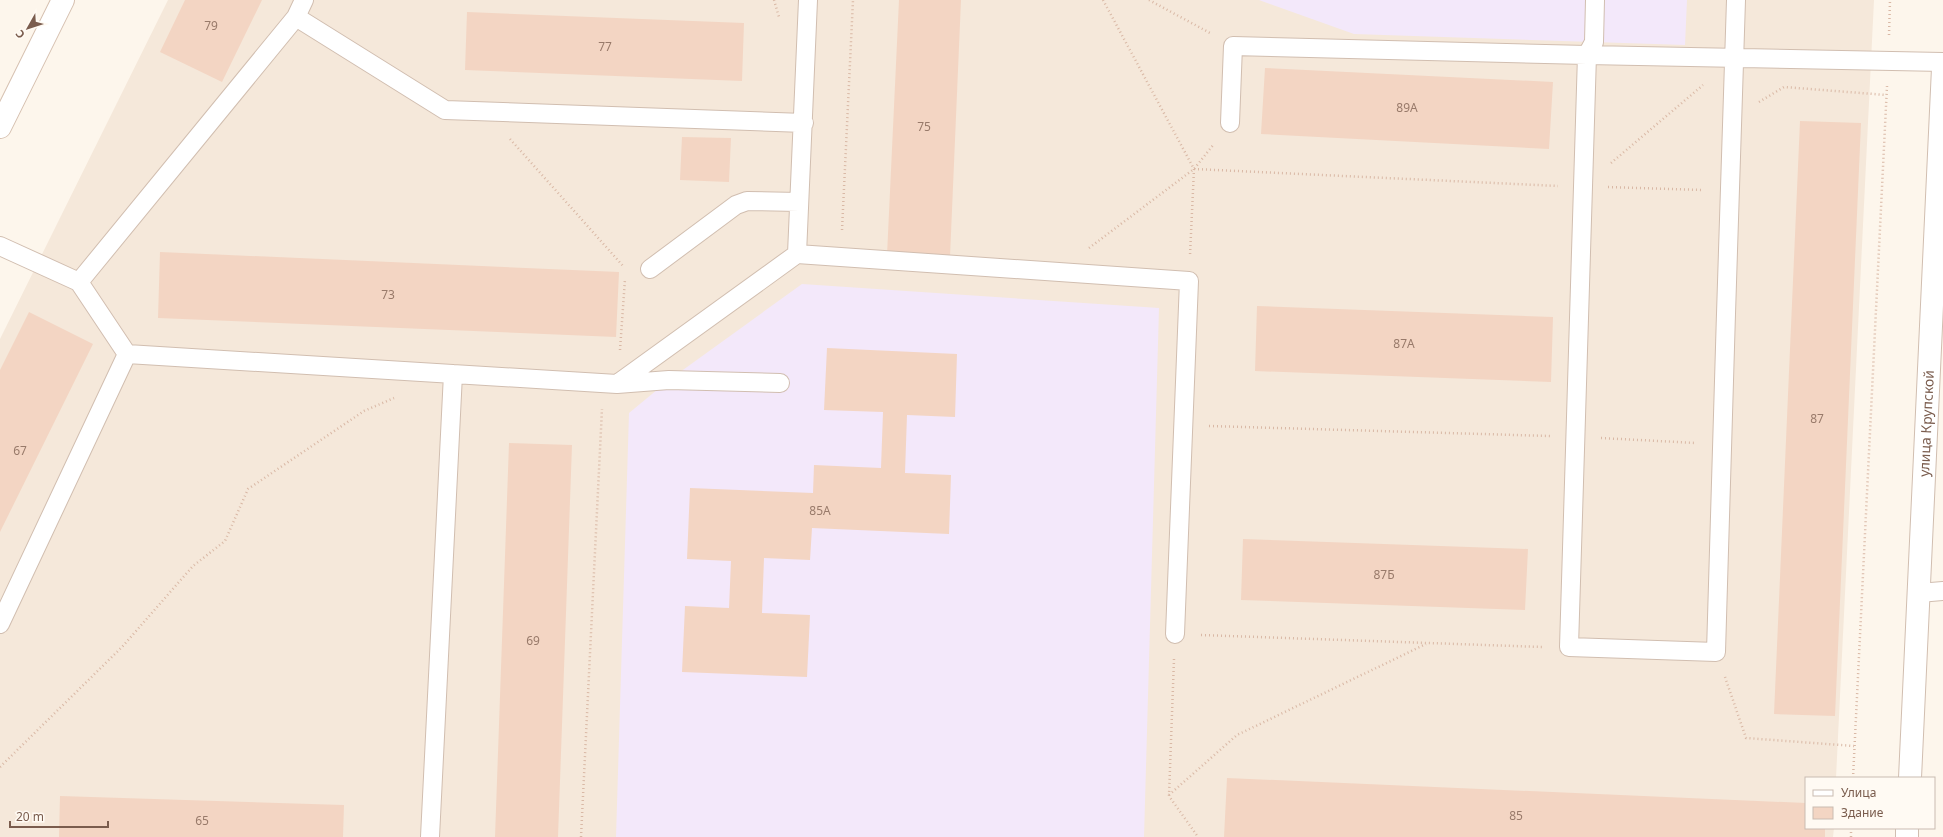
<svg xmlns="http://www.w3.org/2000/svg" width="1943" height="837" viewBox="0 0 1943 837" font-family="'Noto Sans',sans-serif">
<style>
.residential{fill:#f5e8da}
.education{fill:#f3e8fa}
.building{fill:#f3d5c3}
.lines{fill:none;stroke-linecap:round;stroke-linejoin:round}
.lane-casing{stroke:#d1beb0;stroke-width:20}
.street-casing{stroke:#d1beb0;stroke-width:24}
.secondary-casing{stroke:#d6c0b0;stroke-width:24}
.path{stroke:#d9b8a5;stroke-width:2.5;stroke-dasharray:1 3;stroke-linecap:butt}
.lane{stroke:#fff;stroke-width:18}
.street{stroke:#fff;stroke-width:22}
.secondary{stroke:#fff;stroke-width:22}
.labels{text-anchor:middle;stroke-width:4;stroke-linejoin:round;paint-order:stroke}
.number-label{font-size:12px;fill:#987a6a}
.street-label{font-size:14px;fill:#7a5c4d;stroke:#fffaf3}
</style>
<rect width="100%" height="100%" fill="#fdf6ec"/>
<path class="residential" d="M 168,0 L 1874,0 L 1836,778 L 1806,778 L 1806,828 L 1834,828 L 1833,837 L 0,837 L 0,339 Z"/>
<path class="education" d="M 1259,0 L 1687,0 L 1685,45 L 1354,34 Z
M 802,284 L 1159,308 L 1144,837 L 616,837 L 629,413 L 669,380 Z"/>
<path class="building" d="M 185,0 L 262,0 L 222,82 L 160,52 Z
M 899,0 L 961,0 L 950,257 L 887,255 Z
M 467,12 L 744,23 L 742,81 L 465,70 Z
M 1265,68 L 1553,82 L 1549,149 L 1261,134 Z
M 1800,121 L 1861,123 L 1835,716 L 1774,714 Z
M 682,137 L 731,138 L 729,182 L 680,180 Z
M 160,252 L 619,272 L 616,337 L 158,318 Z
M 1257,306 L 1553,317 L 1551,382 L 1255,371 Z
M 29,312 L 93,344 L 0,532 L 0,370 Z
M 827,348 L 957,354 L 955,417 L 907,415 L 905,473 L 951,475 L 949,534 L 812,528 L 810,560 L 764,558 L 762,613 L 810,615 L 807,677 L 682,672 L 685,606 L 729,608 L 731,561 L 687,559 L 690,488 L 813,493 L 814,465 L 881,468 L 883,412 L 824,410 Z
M 509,443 L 572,445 L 558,837 L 495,837 Z
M 1243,539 L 1528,549 L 1525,610 L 1241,600 Z
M 1227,778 L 1806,803 L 1806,828 L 1825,828 L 1825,837 L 1224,837 Z
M 60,796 L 344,805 L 343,837 L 59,837 Z"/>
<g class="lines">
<g class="lane-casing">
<path id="lane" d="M 1736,0 C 1728,217 1723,435 1716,652 L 1569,647 L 1587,55 L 1943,62
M 296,17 L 445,110 L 804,123
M 1230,123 L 1233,46 L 1587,55 L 1594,42 L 1595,0
M 0,246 L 79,282 L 296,17 L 304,0
M 797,254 L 1189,281 L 1175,634
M 650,269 L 736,205 L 747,201 L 799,202
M 79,282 L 127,354 L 617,384 L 669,380 L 780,383
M 617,384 L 797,254 L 808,0
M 1919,593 L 1943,591
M 0,624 L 127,354
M 430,837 L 453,374"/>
</g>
<g class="street-casing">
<g id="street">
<path id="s1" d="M 1910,778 L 1943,68"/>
<path d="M 1907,837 L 1907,828"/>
</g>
</g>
<g class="secondary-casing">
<path id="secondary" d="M 0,127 L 63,0"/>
</g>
<path class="path" d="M 774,0 L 779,17
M 1103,0 L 1194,169 L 1190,255
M 1149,0 L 1210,33
M 1889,35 L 1890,0
M 1759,102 L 1784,87 L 1886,95
M 510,139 L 624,267
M 1611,163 L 1703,85
M 1194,169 L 1558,186
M 1608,187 L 1703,190
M 842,230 L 853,0
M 1089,248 L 1194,169 L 1214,144
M 620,350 L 625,279
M 1209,426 L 1550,436
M 1601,438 L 1696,443
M 1201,635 L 1542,647
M 1174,659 L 1169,796 L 1198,837
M 1725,677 L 1746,738 L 1854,746
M 0,767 L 122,647 L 193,566 L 225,541 L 248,489 L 364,411 L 394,398
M 1853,778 L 1887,86
M 1169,795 L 1237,735 L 1426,644
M 581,837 L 602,409
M 1851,837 L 1851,828"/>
<use href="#lane" class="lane"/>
<use href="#street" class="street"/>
<use href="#secondary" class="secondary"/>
</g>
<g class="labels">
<g class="number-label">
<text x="211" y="30">79</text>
<text x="605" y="51">77</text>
<text x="1407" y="112">89А</text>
<text x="924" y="131">75</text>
<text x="388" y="299">73</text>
<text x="1404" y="348">87А</text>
<text x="1817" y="423">87</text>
<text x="20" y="455">67</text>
<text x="820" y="515">85А</text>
<text x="1384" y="579">87Б</text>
<text x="533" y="645">69</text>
<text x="1516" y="820">85</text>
<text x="202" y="825">65</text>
</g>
<g class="street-label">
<text dy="5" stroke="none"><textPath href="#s1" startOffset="355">улица Крупской</textPath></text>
</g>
</g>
<rect x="1805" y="777" width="130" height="52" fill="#fffaf3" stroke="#cabbb1"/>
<rect x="1813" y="790" width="20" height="6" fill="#ffffff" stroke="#cabbb1"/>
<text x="1841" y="797" font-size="12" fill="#7a5c4d">Улица</text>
<rect x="1813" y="807" width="20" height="12" fill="#f3d5c3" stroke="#cabbb1"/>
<text x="1841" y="817" font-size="12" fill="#7a5c4d">Здание</text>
<g transform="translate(28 28) rotate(231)" stroke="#fffaf3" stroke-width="3" paint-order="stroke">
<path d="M0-3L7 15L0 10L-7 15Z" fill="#7a5c4d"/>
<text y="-6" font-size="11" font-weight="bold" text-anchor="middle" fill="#7a5c4d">С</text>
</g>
<path d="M10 821v6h98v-6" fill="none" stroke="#7a5c4d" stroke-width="2"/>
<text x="16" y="821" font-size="12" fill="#7a5c4d" stroke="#fffaf3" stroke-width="3" paint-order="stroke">20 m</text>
</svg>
